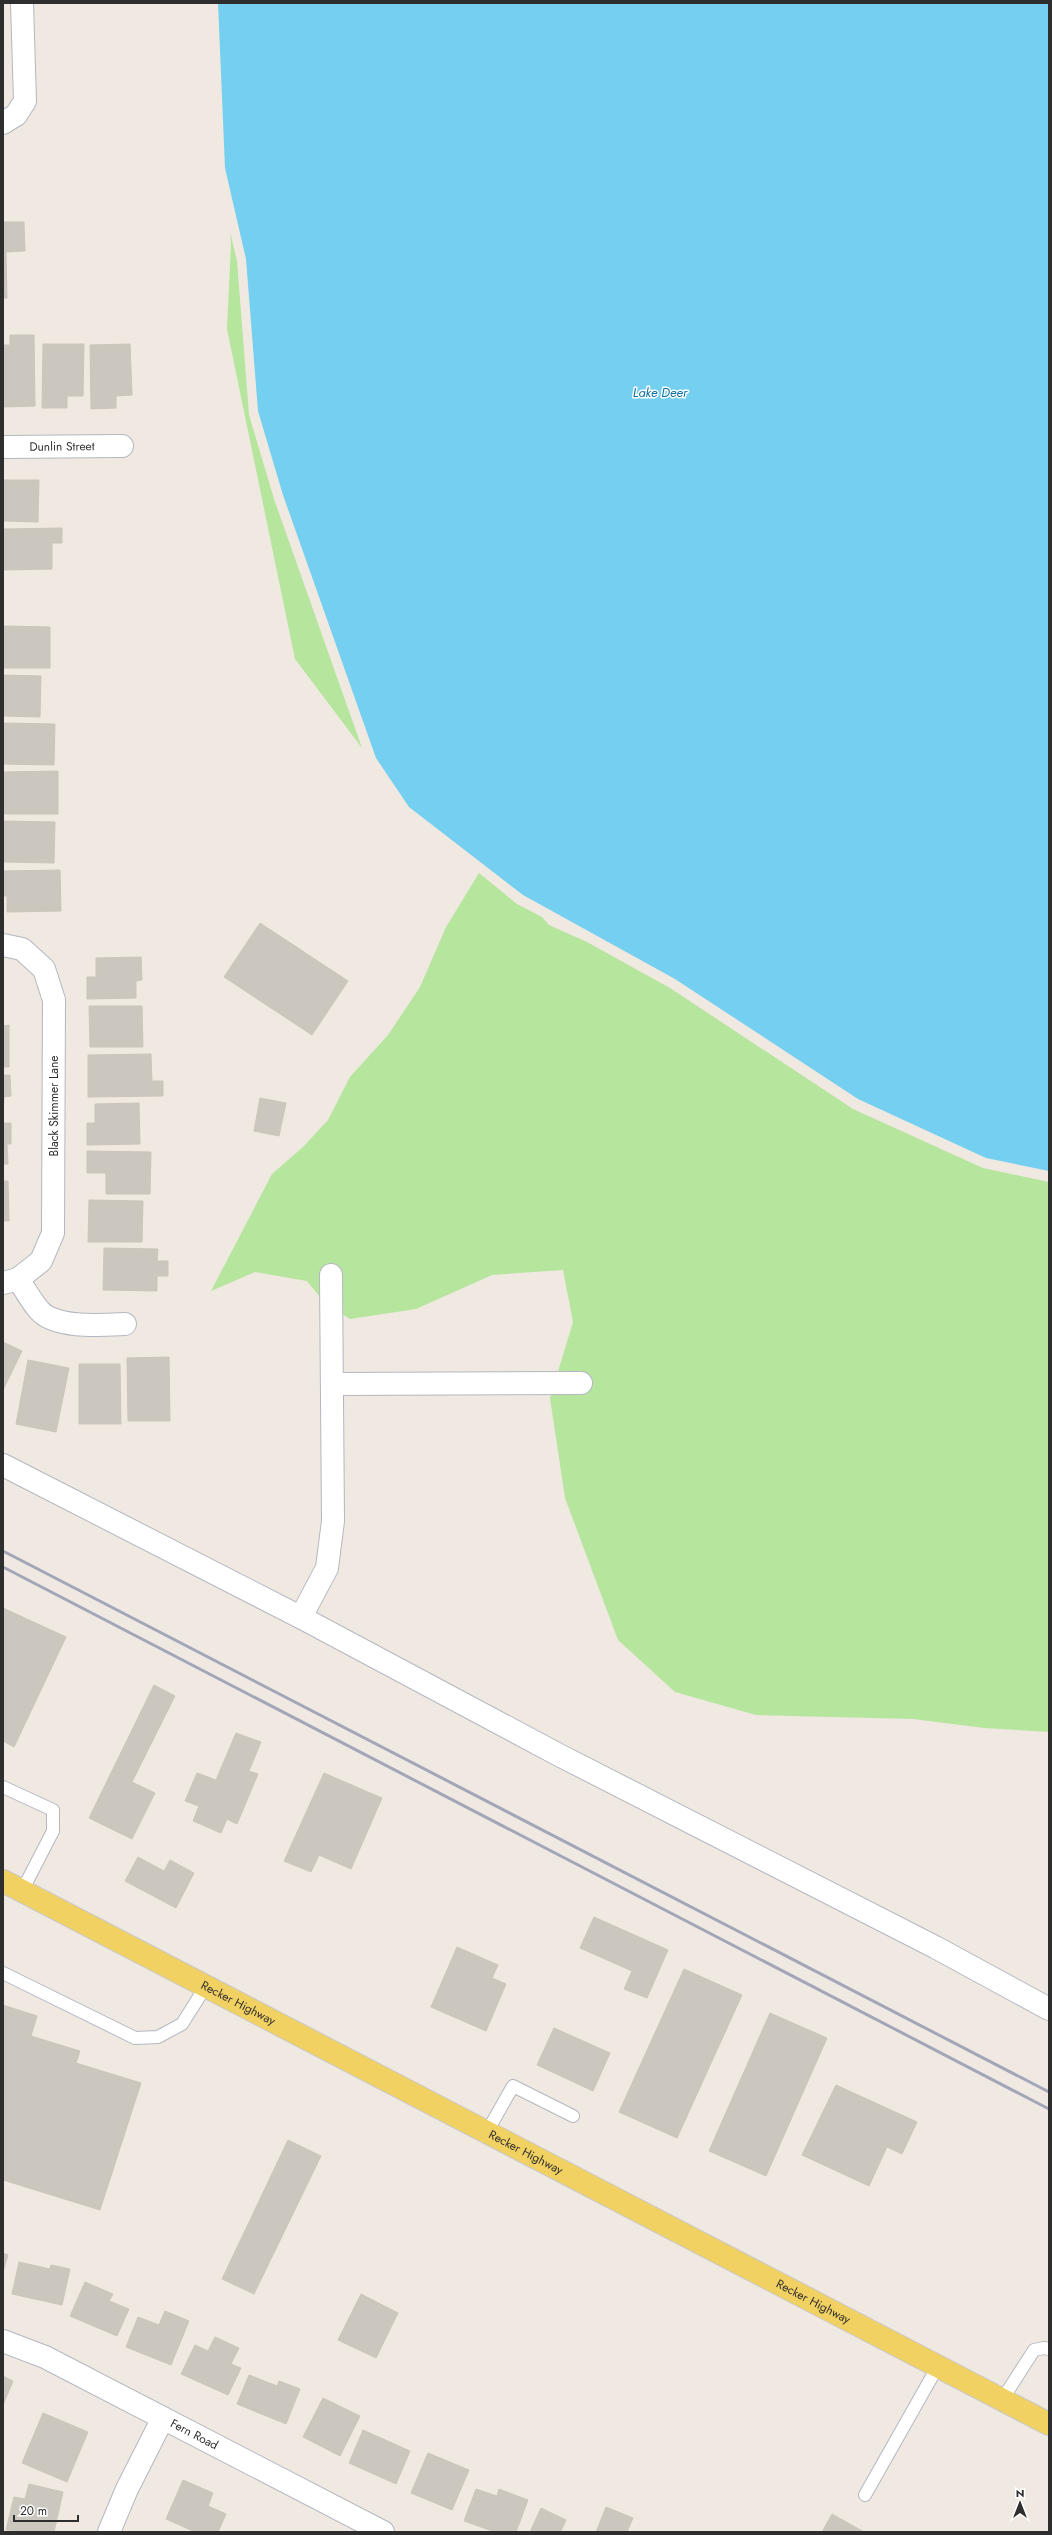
<svg xmlns="http://www.w3.org/2000/svg" width="1052" height="2535" viewBox="0 0 1052 2535" font-family="Jost,sans-serif">
<style>
.green{fill:#b6e59e}
.water{fill:#75cff0}
.building{fill:#cbc7bf;stroke:#cbc5ba}
.lines{fill:none;stroke-linecap:round;stroke-linejoin:round}
.lane-casing{stroke:#b4b7c1;stroke-width:14}
.street-casing{stroke:#b4b7c1;stroke-width:24}
.primary-casing{stroke:#c9c9c9;stroke-width:24}
.lane{stroke:#fff;stroke-width:12}
.street{stroke:#fff;stroke-width:22}
.primary{stroke:#f2d163;stroke-width:22}
.rail{stroke:#a3a6b8;stroke-width:3}
.labels{text-anchor:middle;stroke-width:3;stroke-linejoin:round;paint-order:stroke}
.street-label{font-size:12px;fill:#2e2e2e;stroke:#fff}
.water-label{font-size:13px;font-style:italic;fill:#0d6fa3;stroke:#fff}
</style>
<rect width="100%" height="100%" fill="#efe9e1"/>
<path class="green" d="M 230,232 L 237,261 L 249,415 L 274,499 L 362,748 L 295,659 L 227,329 L 231,244 Z
M 479,873 L 517,904 L 542,917 L 549,925 L 587,942 L 670,988 L 853,1109 L 983,1168 L 1049,1182 L 1049,1732 L 984,1728 L 913,1719 L 756,1715 L 675,1692 L 618,1640 L 565,1498 L 550,1398 L 573,1322 L 563,1270 L 492,1275 L 416,1309 L 350,1319 L 324,1302 L 307,1281 L 255,1272 L 211,1291 L 272,1174 L 303,1147 L 328,1120 L 350,1077 L 388,1035 L 420,987 L 446,927 Z"/>
<path class="water" d="M 218,3 L 1049,3 L 1049,1171 L 986,1158 L 858,1099 L 675,979 L 523,895 L 409,807 L 376,758 L 283,495 L 258,411 L 246,259 L 225,168 Z"/>
<path class="building" d="M 3,222 L 24,222 L 25,251 L 6,252 L 7,298 L 3,298 Z
M 10,335 L 34,335 L 35,406 L 3,407 L 3,345 L 10,345 Z
M 43,344 L 84,344 L 83,396 L 67,396 L 67,408 L 42,408 Z
M 130,344 L 132,395 L 116,396 L 116,408 L 91,409 L 90,345 Z
M 3,480 L 39,480 L 38,522 L 3,521 Z
M 62,528 L 62,543 L 52,543 L 52,569 L 3,570 L 3,529 Z
M 3,626 L 50,627 L 50,668 L 3,668 Z
M 3,675 L 41,676 L 40,717 L 3,716 Z
M 3,723 L 55,724 L 54,765 L 3,764 Z
M 58,771 L 58,814 L 3,814 L 3,772 Z
M 3,821 L 55,822 L 54,863 L 3,862 Z
M 60,870 L 61,911 L 7,912 L 7,896 L 3,896 L 3,871 Z
M 260,923 L 348,981 L 312,1035 L 224,977 Z
M 141,957 L 142,980 L 136,981 L 136,998 L 87,999 L 87,977 L 96,977 L 96,958 Z
M 89,1006 L 142,1006 L 143,1047 L 90,1047 Z
M 9,1025 L 9,1067 L 3,1067 L 3,1026 Z
M 151,1054 L 152,1081 L 163,1081 L 163,1096 L 88,1097 L 88,1055 Z
M 3,1075 L 10,1075 L 11,1096 L 4,1097 L 3,1115 Z
M 260,1098 L 286,1103 L 279,1136 L 254,1131 Z
M 139,1103 L 140,1144 L 87,1145 L 87,1123 L 95,1123 L 95,1104 Z
M 3,1123 L 11,1123 L 11,1144 L 7,1144 L 8,1164 L 3,1164 Z
M 87,1151 L 151,1152 L 150,1194 L 106,1194 L 106,1173 L 87,1173 Z
M 3,1181 L 8,1181 L 9,1221 L 3,1221 Z
M 89,1200 L 143,1201 L 142,1242 L 88,1242 Z
M 104,1248 L 158,1249 L 157,1261 L 168,1261 L 168,1276 L 157,1276 L 157,1291 L 103,1290 Z
M 3,1342 L 22,1351 L 3,1390 Z
M 169,1357 L 170,1421 L 128,1421 L 127,1358 Z
M 28,1360 L 69,1368 L 56,1432 L 16,1424 Z
M 79,1364 L 120,1364 L 121,1424 L 79,1424 Z
M 3,1608 L 66,1637 L 14,1747 L 3,1741 Z
M 154,1685 L 175,1696 L 132,1782 L 155,1793 L 132,1839 L 89,1818 Z
M 236,1733 L 261,1742 L 249,1771 L 258,1774 L 237,1824 L 227,1819 L 221,1833 L 193,1821 L 199,1806 L 185,1801 L 197,1773 L 216,1780 Z
M 324,1773 L 382,1798 L 351,1869 L 319,1855 L 311,1872 L 284,1861 Z
M 138,1857 L 164,1871 L 170,1860 L 194,1873 L 176,1908 L 125,1881 Z
M 594,1917 L 668,1950 L 647,1998 L 624,1989 L 632,1971 L 580,1948 Z
M 457,1947 L 498,1965 L 492,1978 L 506,1984 L 486,2031 L 431,2007 Z
M 684,1969 L 742,1995 L 677,2138 L 619,2112 Z
M 3,2005 L 37,2016 L 31,2036 L 80,2051 L 76,2063 L 141,2083 L 100,2210 L 3,2180 Z
M 770,2013 L 827,2038 L 766,2176 L 709,2151 Z
M 554,2028 L 610,2053 L 593,2091 L 537,2065 Z
M 836,2085 L 917,2122 L 902,2154 L 887,2147 L 869,2186 L 802,2155 Z
M 288,2140 L 321,2156 L 254,2294 L 222,2279 Z
M 3,2253 L 8,2255 L 3,2272 Z
M 19,2262 L 50,2269 L 51,2265 L 70,2269 L 62,2305 L 12,2294 Z
M 85,2282 L 113,2294 L 109,2301 L 129,2309 L 117,2336 L 70,2316 Z
M 361,2294 L 398,2313 L 376,2358 L 338,2340 Z
M 165,2311 L 189,2321 L 171,2365 L 126,2347 L 138,2317 L 159,2325 Z
M 215,2337 L 239,2348 L 231,2364 L 241,2368 L 228,2395 L 181,2374 L 195,2345 L 208,2351 Z
M 249,2375 L 277,2386 L 279,2381 L 300,2389 L 286,2424 L 237,2404 Z
M 3,2376 L 13,2381 L 3,2405 Z
M 323,2398 L 360,2416 L 340,2456 L 303,2437 Z
M 43,2413 L 88,2432 L 67,2482 L 22,2463 Z
M 363,2430 L 410,2451 L 396,2484 L 349,2463 Z
M 428,2453 L 469,2470 L 452,2510 L 411,2493 Z
M 183,2480 L 213,2493 L 208,2506 L 226,2514 L 218,2532 L 195,2532 L 166,2519 Z
M 29,2484 L 63,2492 L 54,2532 L 6,2530 L 14,2497 L 25,2499 Z
M 476,2489 L 497,2496 L 499,2489 L 528,2500 L 516,2532 L 495,2532 L 464,2521 Z
M 606,2507 L 633,2518 L 627,2532 L 596,2532 Z
M 541,2508 L 566,2520 L 561,2531 L 563,2532 L 530,2532 Z
M 832,2514 L 864,2532 L 822,2532 Z"/>
<g class="lines">
<g class="lane-casing">
<path id="lane" d="M 3,1787 L 53,1810 L 53,1831 L 22,1891
M 3,1973 L 135,2038 L 158,2037 L 182,2024 L 206,1986
M 487,2132 L 513,2086 L 573,2116
M 1002,2400 L 1034,2350 L 1044,2348 L 1049,2349
M 865,2495 L 938,2366"/>
</g>
<g class="street-casing">
<g id="street">
<path d="M 3,123 L 16,115 L 25,101 L 22,3"/>
<path id="s1" d="M 3,447 L 122,446"/>
<path d="M 3,945 L 22,949 L 44,969 L 54,1000 L 53,1233 L 41,1261 L 18,1279"/>
<path d="M 3,1283 L 18,1279 C 25,1289 31,1301 39,1310 C 55,1329 103,1325 125,1324"/>
<path d="M 332,1384 L 581,1383"/>
<path d="M 3,1465 L 304,1619 L 559,1755 L 935,1947 L 1049,2009"/>
<path d="M 301,1617 L 327,1568 L 333,1521 L 331,1275"/>
<path id="s2" d="M 3,2341 L 45,2357 L 383,2532"/>
<path d="M 109,2532 L 127,2489 L 163,2418"/>
</g>
</g>
<g class="primary-casing">
<g id="primary">
<path id="s3" d="M 3,1881 L 1049,2424"/>
</g>
</g>
<use href="#lane" class="lane"/>
<use href="#street" class="street"/>
<use href="#primary" class="primary"/>
<path class="rail" d="M 3,1551 L 1049,2092
M 3,1567 L 1049,2109"/>
</g>
<g class="labels">
<g class="street-label">
<text dy="4" stroke="none"><textPath href="#s1" startOffset="59">Dunlin Street</textPath></text>
<text transform="translate(54 1106) rotate(-90)" y="4">Black Skimmer Lane</text>
<text dy="4" stroke="none"><textPath href="#s3" startOffset="265">Recker Highway</textPath></text>
<text dy="4" stroke="none"><textPath href="#s3" startOffset="589">Recker Highway</textPath></text>
<text dy="4" stroke="none"><textPath href="#s3" startOffset="913">Recker Highway</textPath></text>
<text dy="4" stroke="none"><textPath href="#s2" startOffset="213">Fern Road</textPath></text>
</g>
<g class="water-label">
<text x="660" y="397">Lake Deer</text>
</g>
</g>
<rect width="1052" height="2535" fill="none" stroke="#2e2e2e" stroke-width="8"/>
<g transform="translate(1020 2503)" stroke="#ffffff" stroke-width="3" paint-order="stroke">
<path d="M0-3L7 15L0 10L-7 15Z" fill="#2e2e2e"/>
<text y="-6" font-size="11" font-weight="bold" text-anchor="middle" fill="#2e2e2e">N</text>
</g>
<path d="M14 2515v6h64v-6" fill="none" stroke="#2e2e2e" stroke-width="2"/>
<text x="20" y="2515" font-size="12" fill="#2e2e2e" stroke="#ffffff" stroke-width="3" paint-order="stroke">20 m</text>
</svg>
